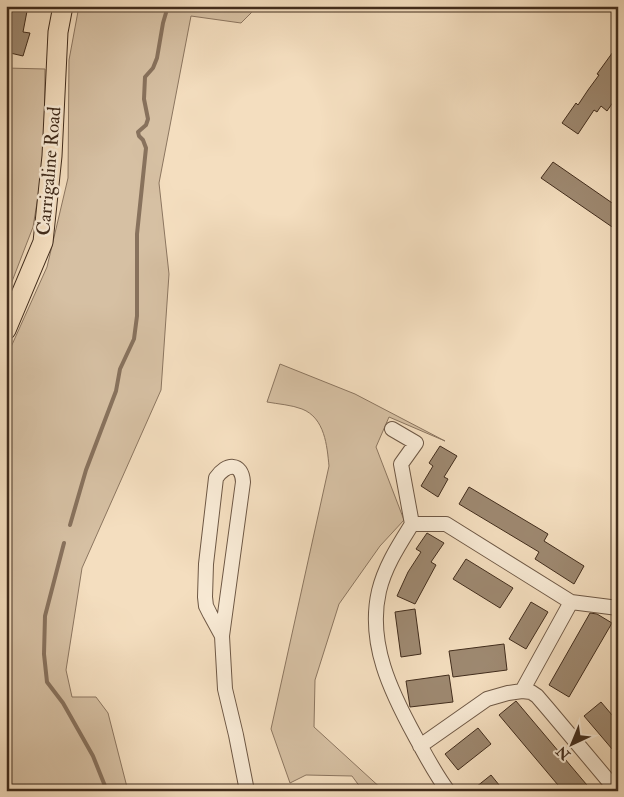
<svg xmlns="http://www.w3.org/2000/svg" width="624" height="797" viewBox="0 0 624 797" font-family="'IM FELL Double Pica',serif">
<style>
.green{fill:#d6c0a3;stroke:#8c7660}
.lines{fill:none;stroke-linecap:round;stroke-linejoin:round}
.stream{stroke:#88725d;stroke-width:4}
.building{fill:#9e8971;stroke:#412c1c}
.minor-casing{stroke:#6e5845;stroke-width:16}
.major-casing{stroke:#412c1c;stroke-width:21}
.minor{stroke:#f8ead5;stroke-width:14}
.major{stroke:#f4debf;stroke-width:19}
.labels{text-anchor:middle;stroke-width:5;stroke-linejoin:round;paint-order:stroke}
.street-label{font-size:19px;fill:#412c1c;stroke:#f8ead5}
</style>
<rect width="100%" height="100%" fill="#f4debf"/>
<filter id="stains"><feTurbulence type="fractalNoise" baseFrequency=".004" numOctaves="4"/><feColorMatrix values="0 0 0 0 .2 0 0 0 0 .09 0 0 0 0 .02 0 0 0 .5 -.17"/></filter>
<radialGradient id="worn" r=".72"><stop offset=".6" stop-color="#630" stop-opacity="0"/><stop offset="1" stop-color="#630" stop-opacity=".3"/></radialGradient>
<path class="green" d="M 79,6 L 258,6 L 241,23 L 191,16 L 159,183 L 169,274 L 161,390 L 82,568 L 66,670 L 72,697 L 96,697 L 108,713 L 128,791 L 6,791 L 6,358 L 47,267 L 68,178 L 69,60 Z
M 6,68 L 45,69 L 44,160 L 33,227 L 6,297 Z
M 280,364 L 355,394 L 445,441 L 389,417 L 376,447 L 404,520 L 380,546 L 339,604 L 315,680 L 314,727 L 384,791 L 363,791 L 352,776 L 306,775 L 290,783 L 271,729 L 329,466 C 327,446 325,418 302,409 C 292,405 278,404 267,402 Z"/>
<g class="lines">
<path class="stream" d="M 70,525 L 86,470 L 116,391 L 120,369 L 134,339 L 137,316 L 137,234 L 146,148 L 143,140 L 139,136 L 138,132 L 146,125 L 148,119 L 144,99 L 145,77 L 153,68 L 157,58 L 163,23 L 168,6
M 64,543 L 45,616 L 44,654 L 47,682 L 63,703 L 93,756 L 107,791"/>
</g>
<path class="building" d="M 6,6 L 28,6 L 23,32 L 30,33 L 23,56 L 6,52 Z
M 618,45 L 618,95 L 607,111 L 601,106 L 597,112 L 594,110 L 578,134 L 562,123 L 576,103 L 578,105 L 588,90 L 599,75 L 597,74 Z
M 553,162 L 618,207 L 618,231 L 541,178 Z
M 440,446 L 457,456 L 444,477 L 448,479 L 438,497 L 421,486 L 433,466 L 429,463 Z
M 469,487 L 548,534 L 544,541 L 584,566 L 574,584 L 535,559 L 539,552 L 459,504 Z
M 427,533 L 444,543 L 431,562 L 436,565 L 415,604 L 397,596 L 408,572 L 421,552 L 416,549 Z
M 466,559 L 513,588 L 500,608 L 453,579 Z
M 531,602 L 548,612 L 526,649 L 509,639 Z
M 415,609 L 421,654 L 401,657 L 395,612 Z
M 590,613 L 597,614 L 612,623 L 569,697 L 549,685 Z
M 504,644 L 507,670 L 453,677 L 449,651 Z
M 449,675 L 453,702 L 410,707 L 406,681 Z
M 516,701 L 592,791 L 563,791 L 499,715 Z
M 601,702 L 618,722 L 618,756 L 584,716 Z
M 478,728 L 491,744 L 458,770 L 445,754 Z
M 491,775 L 504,791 L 471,791 Z"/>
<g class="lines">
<g class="minor-casing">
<path id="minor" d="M 392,429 L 416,443 L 401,464 L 412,524 C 399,545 385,566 379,591 C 367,643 391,692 415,736 C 425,754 435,774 448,791
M 412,524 L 446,524 L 571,602 L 618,608
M 222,636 L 210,614 L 206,606 L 205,597 L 206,564 L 216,478 C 226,463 242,462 243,482 L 222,636 L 225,689 L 236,735 L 247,791
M 522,691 L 571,602
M 420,746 L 487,699 L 508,693 L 522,691 L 531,692 L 537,696 L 549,710 L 617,791"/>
</g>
<g class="major-casing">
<path id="major" d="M 6,330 L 43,242 L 52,156 L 58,32 L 63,6"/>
</g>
<use href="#minor" class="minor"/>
<use href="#major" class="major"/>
</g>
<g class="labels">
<g class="street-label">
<text transform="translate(48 171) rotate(-85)" y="7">Carrigaline Road</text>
</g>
</g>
<rect width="624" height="797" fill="none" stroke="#f4debf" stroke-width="25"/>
<rect x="8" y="8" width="609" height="782" fill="none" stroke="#412c1c" stroke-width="2.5"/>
<rect x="12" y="12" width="599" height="772" fill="none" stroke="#412c1c"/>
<g transform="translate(572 744) rotate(224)" stroke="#f8ead5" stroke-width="4" paint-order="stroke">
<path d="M0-4L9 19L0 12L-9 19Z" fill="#412c1c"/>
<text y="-8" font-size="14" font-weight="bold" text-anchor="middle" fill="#412c1c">N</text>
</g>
<rect width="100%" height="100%" filter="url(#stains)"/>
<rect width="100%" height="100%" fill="url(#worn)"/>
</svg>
